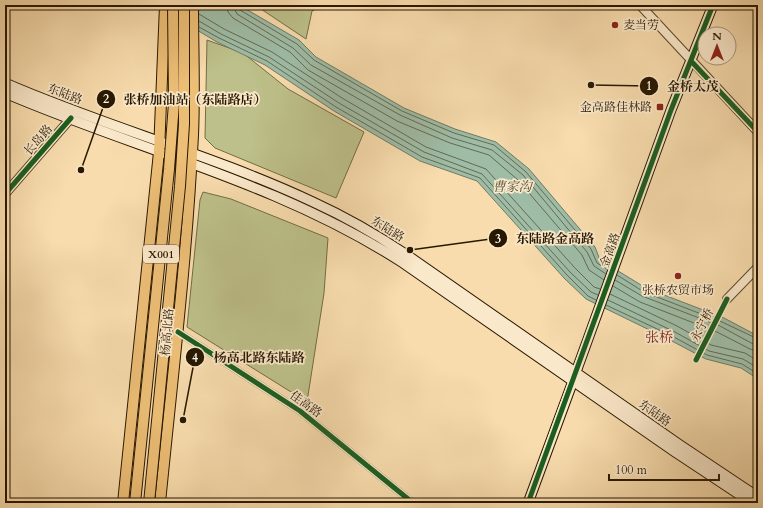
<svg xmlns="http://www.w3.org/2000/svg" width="763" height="508" viewBox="0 0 763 508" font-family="Cardo,'Noto Serif SC',serif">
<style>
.green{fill:#bdc08a;stroke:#736c45}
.water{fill:#9ebca6;stroke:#6f7a64}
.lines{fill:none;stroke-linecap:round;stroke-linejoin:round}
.shore{stroke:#646a53;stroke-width:1}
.minor-casing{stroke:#5d492b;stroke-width:8}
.tertiary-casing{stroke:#5d492b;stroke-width:10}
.secondary-casing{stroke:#291800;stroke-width:11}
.primary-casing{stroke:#291800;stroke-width:12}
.minor{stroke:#fae8ca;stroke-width:6}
.tertiary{stroke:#fae8ca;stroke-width:8}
.secondary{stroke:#fae8ca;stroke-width:9}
.primary{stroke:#ecbe76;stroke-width:10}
.trunk-bridge-casing{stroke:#291800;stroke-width:12;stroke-linecap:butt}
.trunk-bridge{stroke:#ecbe76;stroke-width:10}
.cycleway-casing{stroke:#fae8ca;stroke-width:8}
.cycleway{stroke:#1b5e20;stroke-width:5}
.poi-dot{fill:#8f2418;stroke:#fae8ca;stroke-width:1.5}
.labels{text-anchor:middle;stroke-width:3.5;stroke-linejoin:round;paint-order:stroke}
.shield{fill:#fae8ca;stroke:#68563d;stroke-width:1}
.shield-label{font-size:11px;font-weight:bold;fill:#291800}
.poi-label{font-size:12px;fill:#291800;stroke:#fae8ca;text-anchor:start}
.street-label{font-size:12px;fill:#291800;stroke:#fae8ca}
.water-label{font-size:13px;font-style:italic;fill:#52513a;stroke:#fae8ca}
.quarter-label{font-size:14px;fill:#7a1f14;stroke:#fae8ca}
.leader{fill:none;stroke:#291800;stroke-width:1.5}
.callout-dot{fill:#291800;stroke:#fae8ca;stroke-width:1.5}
.mark-label{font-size:12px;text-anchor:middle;font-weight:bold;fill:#fff}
.callout-label{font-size:13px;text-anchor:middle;font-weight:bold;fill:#291800;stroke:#fae8ca;stroke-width:3.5;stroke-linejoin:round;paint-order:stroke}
</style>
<rect width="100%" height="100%" fill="#f8dcad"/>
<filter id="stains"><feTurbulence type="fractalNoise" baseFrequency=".005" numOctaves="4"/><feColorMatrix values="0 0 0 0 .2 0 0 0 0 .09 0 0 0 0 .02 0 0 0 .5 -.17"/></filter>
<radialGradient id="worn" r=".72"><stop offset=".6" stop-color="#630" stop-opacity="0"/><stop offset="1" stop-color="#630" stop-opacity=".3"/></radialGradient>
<path class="green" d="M 255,5 L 324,5 L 312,11 L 306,39 Z
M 207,40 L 243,53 L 288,89 L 364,132 L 336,198 L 215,148 L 205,138 Z
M 203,192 L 231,199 L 328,238 L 324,293 L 307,402 L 187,327 L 200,200 Z"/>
<path class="water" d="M 155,5 L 239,5 L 299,40 L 316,57 L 404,108 L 455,129 L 496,142 L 529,169 L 595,247 L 600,260 L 646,288 L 724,318 L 758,336 L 758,379 L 741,368 L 706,359 L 670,340 L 586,299 L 564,278 L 477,181 L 420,161 L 334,111 L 265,65 L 217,42 Z"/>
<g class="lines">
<path class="shore" d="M 227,5 L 228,12 L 233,18 L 290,52 L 308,70 L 397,121 L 450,143 L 489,155 L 518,180 L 582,255 L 589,270 L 604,280
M 233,5 L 237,14 L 293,48 L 311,65 L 400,115 L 452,138 L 492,150 L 523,175 L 587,252 L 594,266 L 606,274
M 238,5 L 240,10 L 297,44 L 314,60 L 402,111 L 454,133 L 494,145 L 526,172 L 591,249 L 597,263 L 607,269
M 199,14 L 224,29 L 272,52 L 342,98 L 426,147 L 486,169 L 575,268 L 594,287 L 600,289
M 199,21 L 221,34 L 269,57 L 339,103 L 424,152 L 482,174 L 570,272 L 591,292 L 598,295
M 199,27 L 219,38 L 267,61 L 336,107 L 422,157 L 480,178 L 567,275 L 588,296 L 596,300
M 617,275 L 644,292 L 722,322 L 758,339
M 615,280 L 642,296 L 720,326 L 753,344 L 758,345
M 613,286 L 640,302 L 717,332 L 750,349 L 758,351
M 610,294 L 677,326 L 711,345 L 745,353 L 758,361
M 608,300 L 675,332 L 709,351 L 743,359 L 758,368
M 606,305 L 672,336 L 707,355 L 742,364 L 758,374"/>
<g class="minor-casing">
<path id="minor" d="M 178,332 L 300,411 L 413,503"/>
</g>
<g class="tertiary-casing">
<path id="tertiary" d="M 640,5 L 758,132
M 5,194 L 71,118
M 727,299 L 758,267"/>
</g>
<g class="secondary-casing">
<path id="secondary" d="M 5,83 C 106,127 213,155 313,202 C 346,217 377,235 407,255 L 680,445 L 758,497
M 5,93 C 138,150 280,183 403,263 L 675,452 L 752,503
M 576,372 L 671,110 L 713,5
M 528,503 L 573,381"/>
</g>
<g class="primary-casing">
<path id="primary" d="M 123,503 L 159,152 L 165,5
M 160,503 C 172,381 187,258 193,135 C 195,92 193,48 193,5"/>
</g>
<use href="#minor" class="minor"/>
<use href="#tertiary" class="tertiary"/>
<use href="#secondary" class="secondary"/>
<use href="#primary" class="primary"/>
<g class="trunk-bridge-casing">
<path id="trunk-bridge" d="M 135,503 L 169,169 L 174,103 L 173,5
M 149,503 L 180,186 L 184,124 L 184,5"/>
</g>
<use href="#trunk-bridge" class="trunk-bridge"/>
<g class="cycleway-casing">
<path id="cycleway" d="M 691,61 L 758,132
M 5,194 L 71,118
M 178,332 L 300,411 L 413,503
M 696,360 L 727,299
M 528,503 L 671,110 L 713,5"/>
</g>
<use href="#cycleway" class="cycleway"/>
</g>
<g class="poi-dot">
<circle cx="615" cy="25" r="4"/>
<rect x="656" y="103" width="8" height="8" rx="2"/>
<circle cx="678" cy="276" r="4"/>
</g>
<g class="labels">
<rect class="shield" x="143" y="245" width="36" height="18" rx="3"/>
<g class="shield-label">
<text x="161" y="258">X001</text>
</g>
<g class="poi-label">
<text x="623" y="29">麦当劳</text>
<text x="652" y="111" text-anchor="end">金高路佳林路</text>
<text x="678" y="294" text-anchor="middle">张桥农贸市场</text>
</g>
<g class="street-label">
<text transform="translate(65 94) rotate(21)" y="4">东陆路</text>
<text transform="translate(38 140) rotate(-49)" y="4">长岛路</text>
<text transform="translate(388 229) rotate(32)" y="4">东陆路</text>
<text transform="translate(610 250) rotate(-70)" y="4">金高路</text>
<text transform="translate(702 325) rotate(-63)" y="4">永宁桥</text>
<text transform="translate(167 332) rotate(-85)" y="4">杨高北路</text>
<text transform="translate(306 404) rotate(36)" y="4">佳高路</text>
<text transform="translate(655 413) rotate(35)" y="4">东陆路</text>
</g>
<g class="water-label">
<text x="512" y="191">曹家沟</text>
</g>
<g class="quarter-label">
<text x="659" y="342">张桥</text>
</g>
</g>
<path class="leader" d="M591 85L649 86M81 170L106 99M410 250L498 238M183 420L195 357"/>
<g class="callout-dot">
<circle cx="591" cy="85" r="4"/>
<circle cx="81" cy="170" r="4"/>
<circle cx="410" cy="250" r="4"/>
<circle cx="183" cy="420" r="4"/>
<circle cx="649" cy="86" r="10"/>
<circle cx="106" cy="99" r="10"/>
<circle cx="498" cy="238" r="10"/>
<circle cx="195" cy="357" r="10"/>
</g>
<g class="mark-label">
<text x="649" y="90">1</text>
<text x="106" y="103">2</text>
<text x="498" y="243">3</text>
<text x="195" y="362">4</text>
</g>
<g class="callout-label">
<text x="693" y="91">金桥太茂</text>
<text x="195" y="104">张桥加油站（东陆路店）</text>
<text x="555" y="243">东陆路金高路</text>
<text x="259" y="362">杨高北路东陆路</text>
</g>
<rect width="763" height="508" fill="none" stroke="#f8dcad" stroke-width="20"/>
<rect x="6" y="6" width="751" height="496" fill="none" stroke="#291800" stroke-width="2"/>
<rect x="10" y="10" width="743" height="488" fill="none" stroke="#291800"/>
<g transform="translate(717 46)"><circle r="19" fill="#fae8ca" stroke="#a69579"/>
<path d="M0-3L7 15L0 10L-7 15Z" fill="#8f2418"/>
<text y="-6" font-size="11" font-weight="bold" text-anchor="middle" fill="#291800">N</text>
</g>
<path d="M609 474v6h110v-6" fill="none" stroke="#291800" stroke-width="2"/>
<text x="615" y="474" font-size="12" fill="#291800" stroke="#fae8ca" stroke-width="3" paint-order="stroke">100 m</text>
<rect width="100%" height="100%" filter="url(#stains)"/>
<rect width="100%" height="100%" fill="url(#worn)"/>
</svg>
